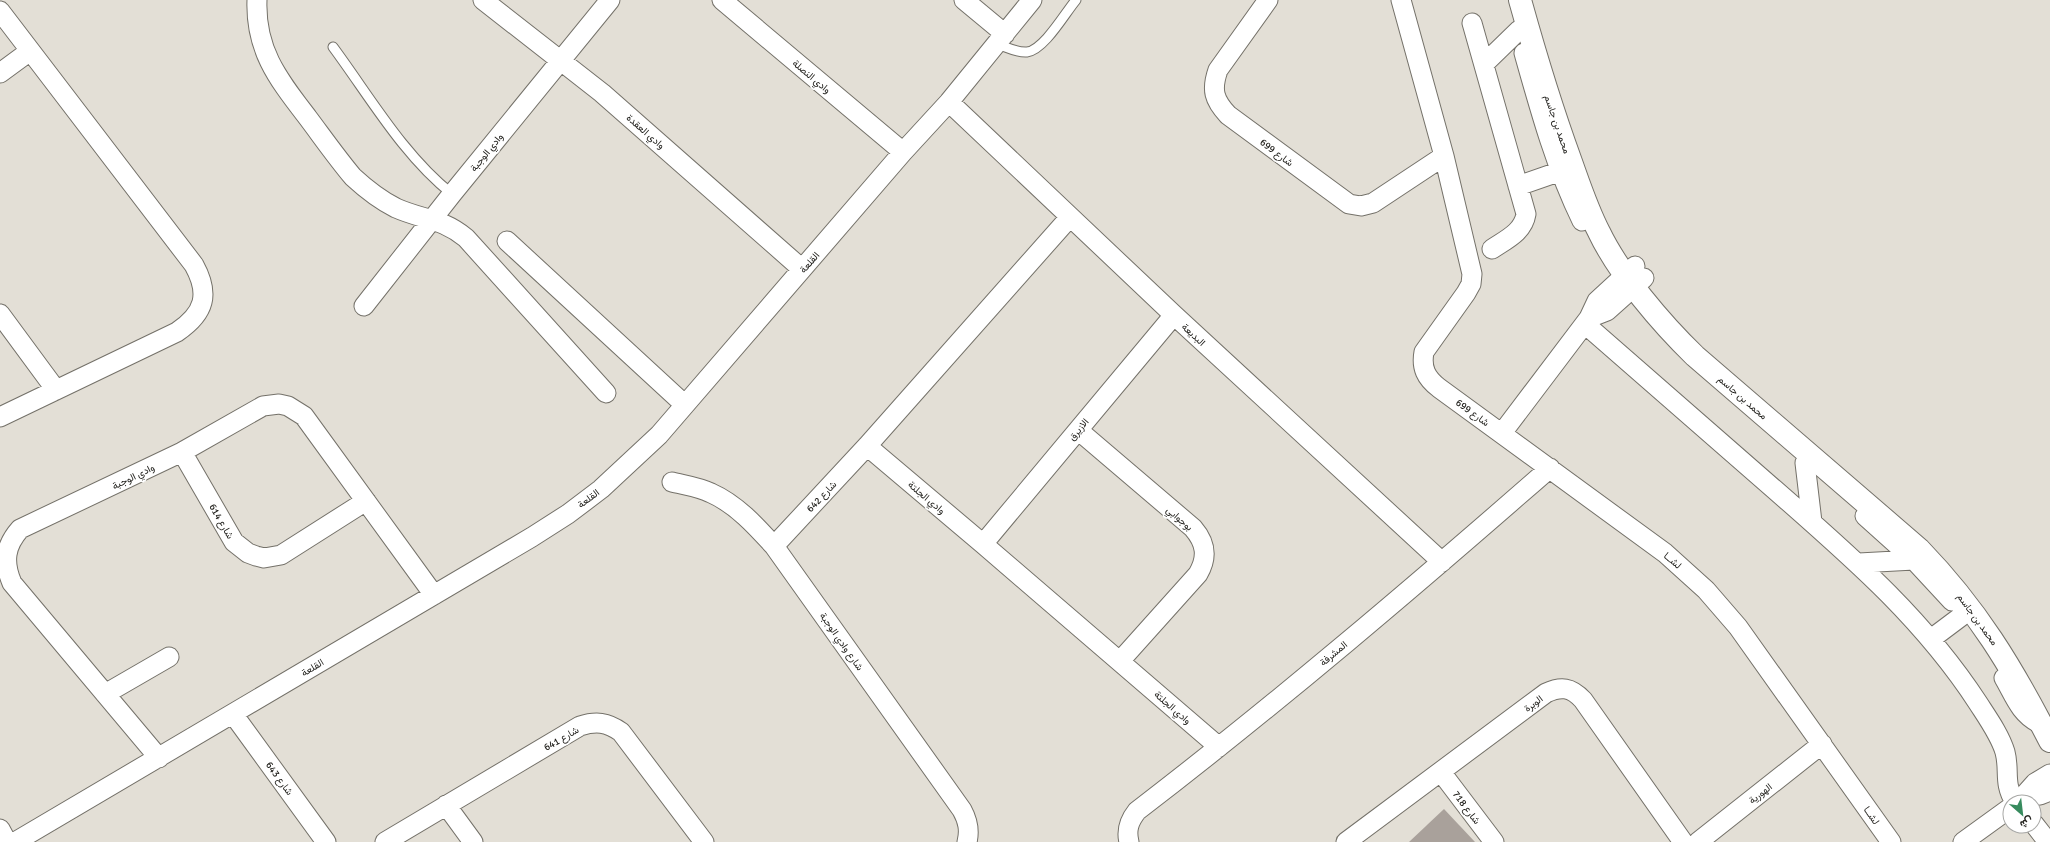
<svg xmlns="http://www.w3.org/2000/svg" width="2050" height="842" viewBox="0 0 2050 842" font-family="Signika,Vazirmatn,sans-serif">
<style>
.building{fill:#a9a19b}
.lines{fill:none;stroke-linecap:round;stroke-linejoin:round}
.lane-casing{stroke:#747169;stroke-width:11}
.street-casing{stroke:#747169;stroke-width:21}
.secondary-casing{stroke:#747169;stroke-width:24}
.lane{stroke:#fff;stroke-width:9}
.street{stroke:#fff;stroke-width:19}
.secondary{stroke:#fff;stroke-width:22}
.labels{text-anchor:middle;stroke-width:3.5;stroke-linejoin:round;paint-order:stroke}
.street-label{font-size:10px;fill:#23221e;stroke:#fff}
</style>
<rect width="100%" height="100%" fill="#e3dfd6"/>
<path class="building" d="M 1444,809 L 1475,842 L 1409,842 Z"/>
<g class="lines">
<g class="lane-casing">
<path id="lane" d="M 997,44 C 1006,47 1017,53 1027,52 C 1044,50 1065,13 1076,0
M 333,47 C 370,97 403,155 452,194"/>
</g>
<g class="street-casing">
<path id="street" d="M 257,0 C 255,51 279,80 308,118 C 323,138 337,158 353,177 C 366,189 380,200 396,208 C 423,220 442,218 466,238 L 606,393
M 483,0 L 602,93 L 802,269
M 722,0 L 903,152
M 964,0 L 1005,34
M 1268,0 L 1218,70 C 1211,90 1214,100 1228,115 L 1349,204 L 1361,206 L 1373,203 L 1444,156
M 1401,0 L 1444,156 L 1472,274 L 1471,284 L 1466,293 L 1424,352 C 1421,368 1426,378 1439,388 L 1665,553 L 1706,590 L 1738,627 L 1891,842
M 0,11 L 194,265 C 210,294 205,313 177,332 L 0,417
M 1472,23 L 1526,214 C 1523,232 1507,239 1492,249
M 1524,53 C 1540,110 1556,168 1582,221
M 1484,64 L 1519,30
M 0,73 L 30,51
M 949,102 L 1174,315 L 1442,562
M 1518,186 L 1561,171
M 507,241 L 685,405
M 364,306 L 452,194 L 610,0
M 0,314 L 56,390
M 1589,318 L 1607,311 L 1644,278
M 1585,324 C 1648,379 1711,434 1774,489 C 1849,555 1922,617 1978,703 C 1987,717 2000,735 2005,752 C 2010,771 2003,783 2015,802
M 1078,430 L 1193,528 C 1206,543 1208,557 1198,574 L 1120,661
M 1502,433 L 1589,318 L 1597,301 L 1635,266
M 867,446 L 983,544 L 1219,747
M 182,452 L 234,542 L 248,553 L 256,556 L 264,558 L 281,555 L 366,501
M 1805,463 L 1812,522
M 672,482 C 684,485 699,487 711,493 C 736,504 756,526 774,546 L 962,810 C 968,821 970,830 967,842
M 1865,516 L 1914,560 L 1952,601
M 983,544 L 1174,315
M 774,546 L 867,446 L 1070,217
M 1859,563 L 1914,560
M 1931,639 L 1963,615
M 2004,678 C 2014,695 2020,714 2039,723
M 105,694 L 169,657
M 233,714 L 326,842
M 159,758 L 12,583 C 3,562 5,546 20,529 L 182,452 L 263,406 L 279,404 L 288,406 L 304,416 L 434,595
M 1441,772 L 1494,842
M 2023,798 L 2040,795 L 2050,791
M 2018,802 L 2035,783 L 2050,774
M 446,805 L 473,842
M 2034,824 L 2048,842
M 0,829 L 7,842
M 15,842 L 532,537 L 568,514 L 601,489 L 659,435 L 903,152 L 949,102 L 1032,0
M 385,842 L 580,726 C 596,721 607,722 621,732 L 704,842
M 1129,842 C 1126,830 1129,821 1137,811 C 1279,702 1415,586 1550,468
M 1346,842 L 1546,693 C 1561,686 1571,687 1583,700 L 1683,842
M 1698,842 L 1822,744
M 1963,842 L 2010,808"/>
</g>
<g class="secondary-casing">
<path id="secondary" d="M 1520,0 C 1535,54 1551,107 1570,159 C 1579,184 1587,209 1599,232 C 1619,274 1662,324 1695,356 L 1919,549 C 1977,609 2012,667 2050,741"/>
</g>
<use href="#lane" class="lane"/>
<use href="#street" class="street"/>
<use href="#secondary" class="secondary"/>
</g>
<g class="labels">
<g class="street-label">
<text transform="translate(812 76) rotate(40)" y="4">وادي النصلة</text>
<text transform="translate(1558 124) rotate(71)" y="4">محمد بن جاسم</text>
<text transform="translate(646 131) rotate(41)" y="4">وادي العقدة</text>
<text transform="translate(486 152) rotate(-51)" y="4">وادي الوجبة</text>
<text transform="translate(1277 152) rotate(37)" y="4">شارع 699</text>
<text transform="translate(809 262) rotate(-49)" y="4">القلعة</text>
<text transform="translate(1194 334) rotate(43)" y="4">البديعة</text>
<text transform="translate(1743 397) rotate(41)" y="4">محمد بن جاسم</text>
<text transform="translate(1473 412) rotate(36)" y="4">شارع 699</text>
<text transform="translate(1078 429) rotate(-50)" y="4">الازيرق</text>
<text transform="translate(133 476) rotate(-26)" y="4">وادي الوجبة</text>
<text transform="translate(821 496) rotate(-47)" y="4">شارع 642</text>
<text transform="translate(927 497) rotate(40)" y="4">وادي الجلتة</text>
<text transform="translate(588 498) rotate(-37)" y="4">القلعة</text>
<text transform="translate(1180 518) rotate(41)" y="4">بوجوابي</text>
<text transform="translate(222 521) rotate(60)" y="4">شارع 614</text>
<text transform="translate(1673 560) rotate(40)" y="4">لشــا</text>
<text transform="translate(1978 619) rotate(54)" y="4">محمد بن جاسم</text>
<text transform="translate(842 641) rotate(55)" y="4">شارع وادي الوجبة</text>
<text transform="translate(1333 653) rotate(-40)" y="4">المشرفة</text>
<text transform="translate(312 667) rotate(-31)" y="4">القلعة</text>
<text transform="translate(1533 703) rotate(-37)" y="4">الوبرة</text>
<text transform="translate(1173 707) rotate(41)" y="4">وادي الجلتة</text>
<text transform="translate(561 738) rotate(-30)" y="4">شارع 641</text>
<text transform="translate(280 778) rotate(54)" y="4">شارع 643</text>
<text transform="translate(1760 793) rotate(-38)" y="4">الهورية</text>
<text transform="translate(1467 807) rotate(53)" y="4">شارع 718</text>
<text transform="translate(1872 815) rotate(55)" y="4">لشــا</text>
</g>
</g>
<g transform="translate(2022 814) rotate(152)"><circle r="19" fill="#ffffff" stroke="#a7a7a5"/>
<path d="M0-3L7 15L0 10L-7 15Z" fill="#378b5e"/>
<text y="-6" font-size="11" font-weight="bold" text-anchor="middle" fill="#23221e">ش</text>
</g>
</svg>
